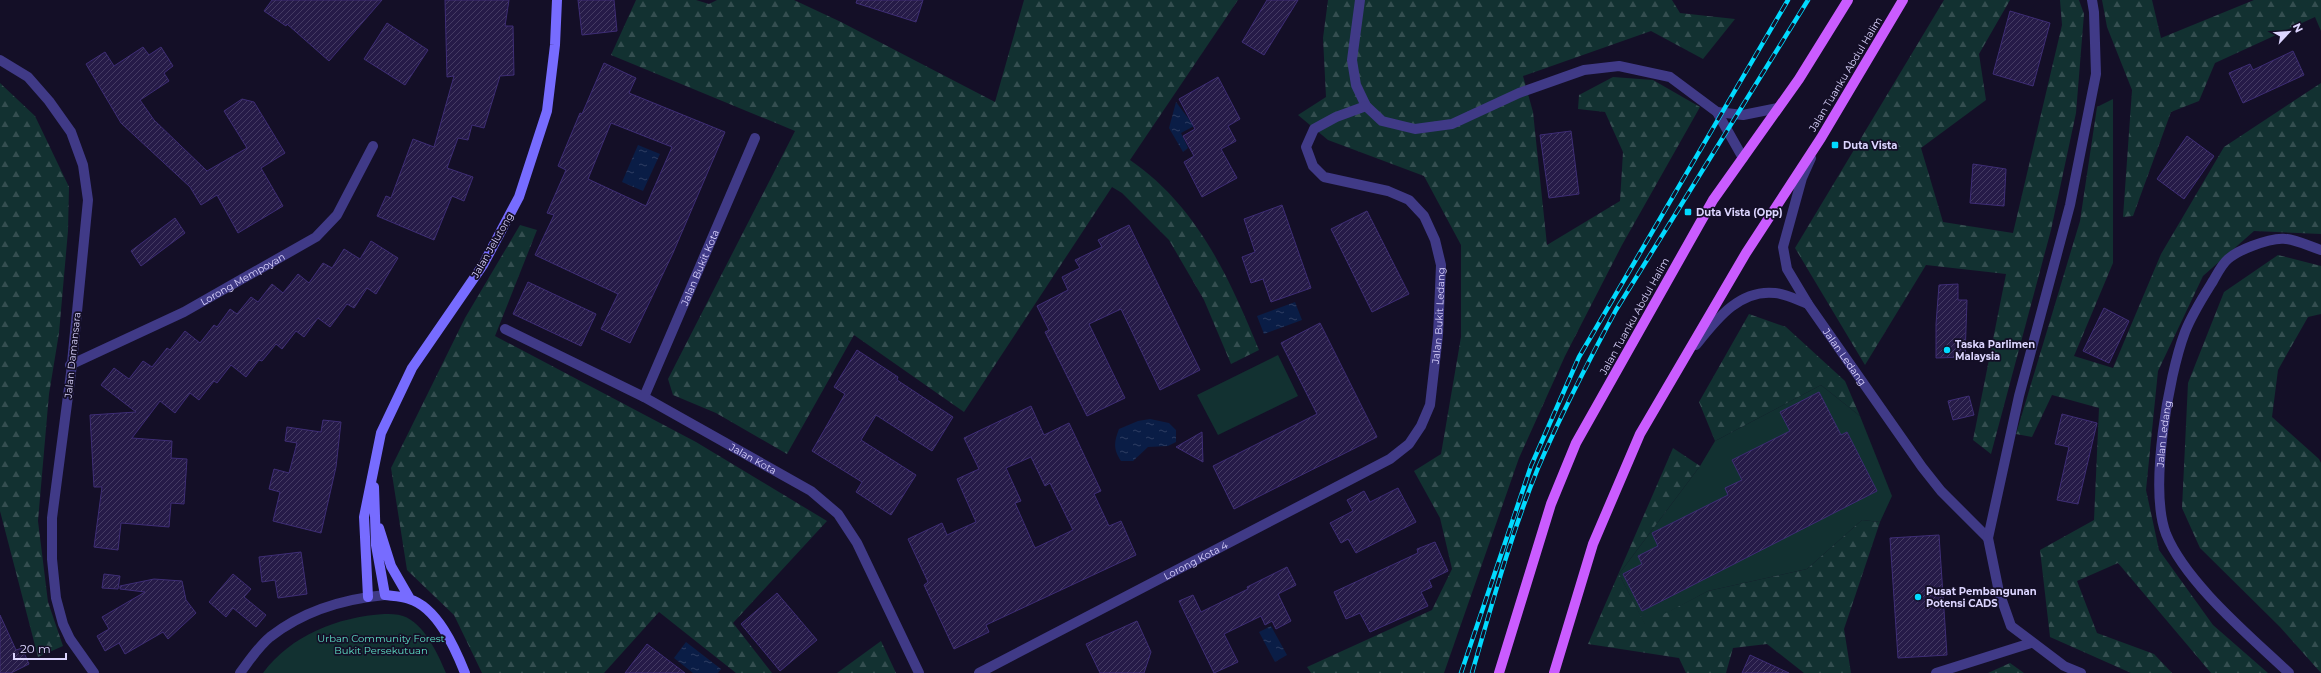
<svg xmlns="http://www.w3.org/2000/svg" width="2321" height="673" viewBox="0 0 2321 673" font-family="Montserrat,sans-serif">
<style>
.green{fill:#123131}
.forest{fill:url(#forest-firs)}
.water{fill:url(#water-ripples)}
.building{fill:url(#building-hatch);stroke:#3e2d75;fill-rule:evenodd}
.lines{fill:none;stroke-linecap:round;stroke-linejoin:round}
.street{stroke:#403a87;stroke-width:10}
.secondary{stroke:#776cff;stroke-width:10}
.primary{stroke:#ca5cff;stroke-width:10}
.rail-casing{stroke:#01daff;stroke-width:4.5}
.rail{stroke:#140f27;stroke-width:3;stroke-dasharray:9;stroke-linecap:butt}
.poi-dot{fill:#01daff;stroke:#140f27;stroke-width:1.5}
.labels{text-anchor:middle;stroke-width:3.5;stroke-linejoin:round;paint-order:stroke}
.street-label{font-size:10px;fill:#dcd5ff;stroke:#140f27}
.poi-label{font-size:10px;font-weight:bold;fill:#dcd5ff;stroke:#140f27;text-anchor:start}
.park-label{font-size:10px;fill:#5fe1c7;stroke:#140f27}
</style>
<defs>
<pattern id="forest-firs" width="22" height="20" patternUnits="userSpaceOnUse"><rect width="22" height="20" fill="#123131"/><path d="M5 1l3.5 6h-7zM16 11l3.5 6h-7z" fill="#344e50"/></pattern>
<pattern id="water-ripples" width="26" height="14" patternUnits="userSpaceOnUse"><rect width="26" height="14" fill="#0a1d46"/><path d="M2 4q2-2 4 0t4 0M15 11q2-2 4 0t4 0" fill="none" stroke="#2d3d62"/></pattern>
<pattern id="building-hatch" width="6" height="6" patternUnits="userSpaceOnUse"><rect width="6" height="6" fill="#261b48"/><path d="M-1 1l2-2M0 6l6-6M5 7l2-2" fill="none" stroke="#453b63"/></pattern>
</defs>
<rect width="100%" height="100%" fill="#140f27"/>
<path class="green" d="M 1278,355 L 1298,396 L 1218,435 L 1197,395 Z
M 1821,385 L 1860,416 L 1892,496 L 1880,522 L 1862,520 L 1807,569 L 1708,591 L 1645,625 L 1619,574 L 1700,466 L 1715,441 Z
M 384,614 C 390,614 397,614 403,616 C 424,623 438,654 446,673 L 263,673 C 291,635 338,617 384,614 Z"/>
<path class="forest" d="M 636,0 L 696,0 L 709,4 L 717,0 L 794,0 L 841,22 L 995,102 L 1024,0 L 1238,0 L 1130,160 C 1197,206 1229,277 1259,350 L 1231,364 L 1204,300 L 1169,240 L 1122,193 L 1112,187 L 964,412 L 854,335 L 787,454 L 716,413 L 673,395 L 668,379 L 795,131 L 611,55 Z
M 1328,0 L 1672,0 L 1680,13 L 1735,19 L 1703,59 L 1651,31 L 1523,76 L 1533,112 L 1547,245 L 1620,201 L 1623,152 L 1605,112 L 1578,109 L 1579,95 L 1613,77 L 1653,80 L 1700,107 L 1622,245 L 1565,356 L 1519,458 L 1444,673 L 1311,673 L 1307,667 L 1432,610 L 1452,569 L 1440,518 L 1414,471 L 1441,454 L 1461,337 L 1461,245 L 1424,176 L 1328,140 L 1298,115 L 1326,97 L 1323,38 Z
M 1944,0 L 2010,0 L 1979,54 L 1986,100 L 1921,148 L 1943,222 L 2013,233 L 2062,25 L 2060,0 L 2079,0 L 2084,14 L 2076,113 L 2051,230 L 1991,454 L 1973,440 L 2006,274 L 1926,265 L 1865,365 L 1795,248 Z
M 2102,0 L 2152,0 L 2161,38 L 2254,0 L 2321,0 L 2321,31 L 2315,17 L 2215,63 L 2199,101 L 2171,112 L 2133,216 L 2123,217 L 2132,90 L 2107,27 Z
M 0,83 L 35,116 L 69,187 L 68,231 L 59,333 L 49,394 L 38,521 L 48,602 L 63,646 L 38,657 L 0,511 Z
M 2321,83 L 2321,234 L 2254,231 L 2203,276 L 2158,371 L 2146,490 L 2159,550 L 2213,625 L 2268,673 L 2211,673 L 2118,563 L 2077,581 L 2097,633 L 2154,654 L 2172,673 L 2131,673 L 2050,637 L 2040,550 L 2094,520 L 2099,408 L 2052,395 L 2032,437 L 2016,434 L 2080,221 L 2097,107 L 2113,99 L 2113,263 L 2074,356 L 2113,368 L 2161,254 L 2224,147 Z
M 520,225 L 537,230 L 495,336 L 696,442 L 827,521 L 733,623 L 772,673 L 736,673 L 659,612 L 604,673 L 482,673 L 454,615 L 407,570 L 391,468 L 465,318 Z
M 2278,255 L 2321,266 L 2321,314 L 2308,317 L 2278,370 L 2272,417 L 2319,459 L 2321,463 L 2321,673 L 2280,627 L 2200,548 L 2182,508 L 2188,383 L 2224,292 Z
M 1749,314 L 1786,327 L 1845,381 L 1860,416 L 1821,385 L 1715,441 L 1699,402 Z
M 1673,448 L 1700,466 L 1619,574 L 1645,624 L 1708,591 L 1807,569 L 1862,520 L 1880,522 L 1844,629 L 1851,673 L 1804,673 L 1767,644 L 1733,648 L 1726,673 L 1686,673 L 1679,658 L 1588,644 Z
M 881,641 L 896,673 L 837,673 Z
M 2010,663 L 2024,673 L 1988,673 Z"/>
<path class="water" d="M 1176,102 L 1194,126 L 1181,133 L 1188,148 L 1183,152 L 1169,128 Z
M 638,145 L 660,154 L 643,191 L 622,182 Z
M 1295,302 L 1302,320 L 1264,334 L 1257,316 Z
M 1150,419 L 1169,423 L 1176,430 L 1176,442 L 1168,446 L 1148,447 L 1133,461 L 1121,461 C 1113,449 1114,442 1119,429 L 1138,421 Z
M 1271,626 L 1287,655 L 1275,662 L 1259,632 Z
M 686,642 L 721,669 L 718,673 L 693,673 L 674,658 Z"/>
<path class="building" d="M 272,0 L 382,0 L 329,61 L 287,24 L 286,26 L 264,11 Z
M 445,0 L 509,0 L 505,26 L 513,26 L 514,75 L 500,76 L 484,128 L 472,125 L 468,140 L 458,138 L 447,168 L 473,177 L 464,201 L 452,196 L 434,240 L 377,216 L 386,196 L 391,198 L 413,139 L 434,147 L 454,76 L 447,77 Z
M 578,0 L 614,0 L 617,31 L 582,35 Z
M 857,0 L 923,0 L 916,22 L 856,3 Z
M 1267,0 L 1298,0 L 1264,55 L 1242,42 Z
M 2010,11 L 2050,23 L 2033,86 L 1993,74 Z
M 387,23 L 428,50 L 405,85 L 364,59 Z
M 143,47 L 149,55 L 161,47 L 173,66 L 164,73 L 169,81 L 140,100 L 154,120 L 207,171 L 247,148 L 224,111 L 242,99 L 254,102 L 285,153 L 261,168 L 283,206 L 238,233 L 217,195 L 201,205 L 190,187 L 121,123 L 86,64 L 105,52 L 114,66 Z
M 2293,51 L 2304,75 L 2243,103 L 2229,73 L 2250,64 L 2253,70 Z
M 604,63 L 636,78 L 629,93 L 725,132 L 673,253 L 630,343 L 601,329 L 618,294 L 535,255 L 554,215 L 547,213 L 566,170 L 558,166 L 580,113 L 582,114 ZM 611,123 L 672,147 L 646,206 L 588,179 Z
M 1218,77 L 1240,119 L 1228,126 L 1236,141 L 1221,149 L 1237,178 L 1202,197 L 1184,162 L 1194,156 L 1183,136 L 1195,129 L 1179,99 Z
M 1571,131 L 1579,194 L 1549,198 L 1540,135 Z
M 2187,136 L 2214,156 L 2184,199 L 2157,179 Z
M 1973,164 L 2006,169 L 2004,206 L 1970,203 Z
M 1282,205 L 1311,288 L 1271,302 L 1263,279 L 1251,283 L 1242,257 L 1255,252 L 1244,219 Z
M 1367,211 L 1409,294 L 1372,312 L 1331,229 Z
M 175,218 L 185,233 L 141,266 L 131,251 Z
M 1129,225 L 1200,370 L 1160,390 L 1121,309 L 1089,324 L 1125,398 L 1087,416 L 1045,332 L 1049,330 L 1037,306 L 1068,290 L 1062,277 L 1080,268 L 1075,260 L 1102,247 L 1098,240 Z
M 371,241 L 398,258 L 376,294 L 367,288 L 354,308 L 347,304 L 330,327 L 318,318 L 304,337 L 296,331 L 282,349 L 276,344 L 262,361 L 259,360 L 246,377 L 231,365 L 217,383 L 214,381 L 199,400 L 190,393 L 175,413 L 160,401 L 132,438 L 172,441 L 171,458 L 187,459 L 184,504 L 171,503 L 169,527 L 121,523 L 118,550 L 94,547 L 102,487 L 94,487 L 90,415 L 136,412 L 101,385 L 114,368 L 129,379 L 143,361 L 152,367 L 167,348 L 170,350 L 185,331 L 200,343 L 214,325 L 217,327 L 230,309 L 237,314 L 251,297 L 258,302 L 272,284 L 283,293 L 298,274 L 309,283 L 323,263 L 332,268 L 344,249 L 360,259 Z
M 528,282 L 596,314 L 581,346 L 513,314 Z
M 1958,284 L 1958,300 L 1967,300 L 1965,357 L 1936,358 L 1936,324 L 1939,285 Z
M 2104,308 L 2129,321 L 2109,363 L 2083,351 Z
M 1320,323 L 1377,437 L 1234,509 L 1213,466 L 1317,414 L 1281,343 Z
M 857,350 L 898,377 L 897,380 L 953,417 L 932,451 L 876,415 L 861,440 L 916,475 L 891,515 L 856,492 L 862,482 L 812,451 L 845,394 L 834,387 Z
M 1819,392 L 1841,435 L 1847,432 L 1877,491 L 1642,611 L 1623,574 L 1642,564 L 1638,556 L 1658,546 L 1652,533 L 1728,495 L 1725,488 L 1742,480 L 1732,460 L 1790,431 L 1780,412 Z
M 1969,396 L 1974,415 L 1953,420 L 1948,401 Z
M 1031,406 L 1044,435 L 1069,423 L 1101,491 L 1094,494 L 1109,526 L 1121,521 L 1136,555 L 986,625 L 989,632 L 954,649 L 924,585 L 928,582 L 908,539 L 942,523 L 947,535 L 976,522 L 957,479 L 979,469 L 964,438 ZM 1031,457 L 1045,486 L 1050,483 L 1073,530 L 1035,548 L 1015,503 L 1021,501 L 1006,468 Z
M 2062,414 L 2097,423 L 2078,504 L 2057,500 L 2069,447 L 2055,444 Z
M 323,420 L 341,422 L 336,467 L 321,533 L 273,521 L 280,492 L 269,489 L 274,469 L 289,473 L 297,443 L 285,441 L 287,427 L 321,432 Z
M 1202,432 L 1203,462 L 1176,447 Z
M 1398,488 L 1416,522 L 1356,553 L 1348,539 L 1341,543 L 1330,523 L 1353,511 L 1347,500 L 1364,491 L 1370,502 Z
M 1939,535 L 1947,655 L 1898,658 L 1890,538 Z
M 1435,542 L 1448,571 L 1429,580 L 1432,587 L 1421,592 L 1428,606 L 1370,632 L 1360,613 L 1346,619 L 1334,592 L 1418,553 L 1417,549 Z
M 301,552 L 307,594 L 278,598 L 275,580 L 262,582 L 259,557 Z
M 1287,567 L 1296,585 L 1278,594 L 1291,621 L 1276,629 L 1272,621 L 1265,625 L 1261,616 L 1224,634 L 1238,662 L 1214,673 L 1179,601 L 1193,595 L 1201,612 L 1248,589 L 1247,587 Z
M 104,574 L 120,576 L 118,589 L 102,588 Z
M 233,574 L 251,589 L 244,597 L 266,615 L 256,627 L 233,608 L 226,617 L 209,602 Z
M 154,579 L 182,581 L 186,600 L 196,613 L 168,639 L 163,632 L 125,654 L 119,643 L 105,651 L 97,636 L 109,629 L 102,617 L 145,592 L 120,589 L 120,586 Z
M 777,593 L 817,640 L 780,671 L 741,624 Z
M 0,615 L 16,650 L 22,648 L 29,664 L 11,673 L 0,673 Z
M 1137,621 L 1151,652 L 1144,673 L 1100,673 L 1086,644 Z
M 647,644 L 685,673 L 625,673 Z
M 1750,655 L 1789,673 L 1742,673 Z"/>
<g class="lines">
<g class="street">
<path d="M 1360,0 L 1352,60 L 1356,85 L 1366,106 L 1382,121 L 1415,129 L 1452,124 L 1519,93 L 1584,70 L 1619,66 L 1670,77 L 1717,112 L 1743,158"/>
<path d="M 0,60 L 28,77 L 49,101 L 71,132 L 83,165 L 88,200 L 71,373 L 52,518 L 52,559 L 56,598 L 63,624 L 70,639 L 94,673"/>
<path d="M 1717,112 L 1743,115 L 1778,108"/>
<path id="s1" d="M 1811,158 L 1802,178 L 1783,247 L 1787,269 L 1808,304 L 1922,467 L 1941,491 L 1988,538"/>
<path id="s2" d="M 505,329 L 644,397 L 811,491 L 838,514 L 857,543 L 919,673"/>
<path d="M 1696,345 C 1716,320 1739,289 1775,293 C 1786,294 1797,300 1808,304"/>
<path id="s3" d="M 70,365 L 184,312 L 316,237 L 337,215 L 373,146"/>
<path id="s4" d="M 644,397 L 755,138"/>
<path d="M 240,673 C 249,661 258,647 270,637 C 303,611 343,599 385,595"/>
<path id="s5" d="M 979,673 L 1390,459 L 1409,444 L 1421,426 L 1430,405 L 1438,335 L 1441,265 L 1435,240 L 1424,216 L 1409,200 L 1388,191 L 1324,177 L 1313,166 L 1306,147 L 1314,129 L 1336,117 L 1366,106"/>
<path d="M 1936,673 L 2031,643"/>
<path d="M 2081,673 L 2064,666 L 2011,626 L 1999,592 L 1988,538 L 2019,396 L 2070,205 L 2096,74 L 2094,12 L 2092,0"/>
<path id="s6" d="M 2289,673 C 2250,636 2186,583 2166,534 C 2149,489 2168,377 2185,332 C 2192,314 2203,297 2213,281 C 2217,274 2222,264 2228,259 C 2235,253 2244,249 2252,246 C 2285,233 2290,239 2321,250"/>
</g>
<path class="secondary" d="M 374,487 L 376,545 L 385,595 C 392,596 402,596 409,599 C 437,607 455,648 465,673
M 379,528 L 391,566 L 410,599
M 368,597 L 364,517 L 381,433 L 412,368 L 483,265 L 519,197 L 547,111 L 555,45 L 557,0"/>
<path class="primary" d="M 1499,673 L 1551,504 L 1576,443 L 1713,200 L 1799,79 L 1848,0
M 1554,673 L 1593,544 L 1640,434 L 1746,253 L 1821,138 L 1903,0"/>
<g class="rail-casing">
<path id="rail" d="M 1461,673 L 1531,466 L 1579,357 L 1788,0
M 1472,673 C 1492,604 1511,534 1538,468 C 1561,414 1588,362 1616,310 L 1808,0"/>
</g>
<use href="#rail" class="rail"/>
</g>
<g class="poi-dot">
<rect x="1831" y="141" width="8" height="8" rx="2"/>
<rect x="1684" y="208" width="8" height="8" rx="2"/>
<circle cx="1947" cy="350" r="4"/>
<circle cx="1918" cy="597" r="4"/>
</g>
<g class="labels">
<g class="street-label">
<text transform="translate(1845 74) rotate(-59)" y="4">Jalan Tuanku Abdul Halim</text>
<text transform="translate(492 245) rotate(-60)" y="4">Jalan Jelutong</text>
<text dy="4" stroke="none"><textPath href="#s4" startOffset="141">Jalan Bukit Kota</textPath></text>
<text dy="4" stroke="none"><textPath href="#s3" startOffset="193">Lorong Mempoyan</textPath></text>
<text dy="4" stroke="none"><textPath href="#s5" startOffset="622">Jalan Bukit Ledang</textPath></text>
<text transform="translate(1634 316) rotate(-61)" y="4">Jalan Tuanku Abdul Halim</text>
<text transform="translate(72 355) rotate(-84)" y="4">Jalan Damansara</text>
<text dy="4" stroke="none"><textPath href="#s1" startOffset="221">Jalan Ledang</textPath></text>
<text dy="4" stroke="none"><textPath href="#s6" startOffset="288">Jalan Ledang</textPath></text>
<text dy="4" stroke="none"><textPath href="#s2" startOffset="280">Jalan Kota</textPath></text>
<text dy="4" stroke="none"><textPath href="#s5" startOffset="244">Lorong Kota 4</textPath></text>
</g>
<g class="poi-label">
<text x="1843" y="149">Duta Vista</text>
<text x="1696" y="216">Duta Vista (Opp)</text>
<text x="1955" y="348">Taska Parlimen<tspan x="1955" dy="12">Malaysia</tspan></text>
<text x="1926" y="595">Pusat Pembangunan<tspan x="1926" dy="12">Potensi CADS</tspan></text>
</g>
<g class="park-label">
<text x="381" y="642">Urban Community Forest<tspan x="381" dy="12">Bukit Persekutuan</tspan></text>
</g>
</g>
<g transform="translate(2289 32) rotate(64)" stroke="#140f27" stroke-width="3" paint-order="stroke">
<path d="M0-3L7 15L0 10L-7 15Z" fill="#dcd5ff"/>
<text y="-6" font-size="11" font-weight="bold" text-anchor="middle" fill="#dcd5ff">N</text>
</g>
<path d="M14 653v6h52v-6" fill="none" stroke="#dcd5ff" stroke-width="2"/>
<text x="20" y="653" font-size="12" fill="#dcd5ff" stroke="#140f27" stroke-width="3" paint-order="stroke">20 m</text>
</svg>
